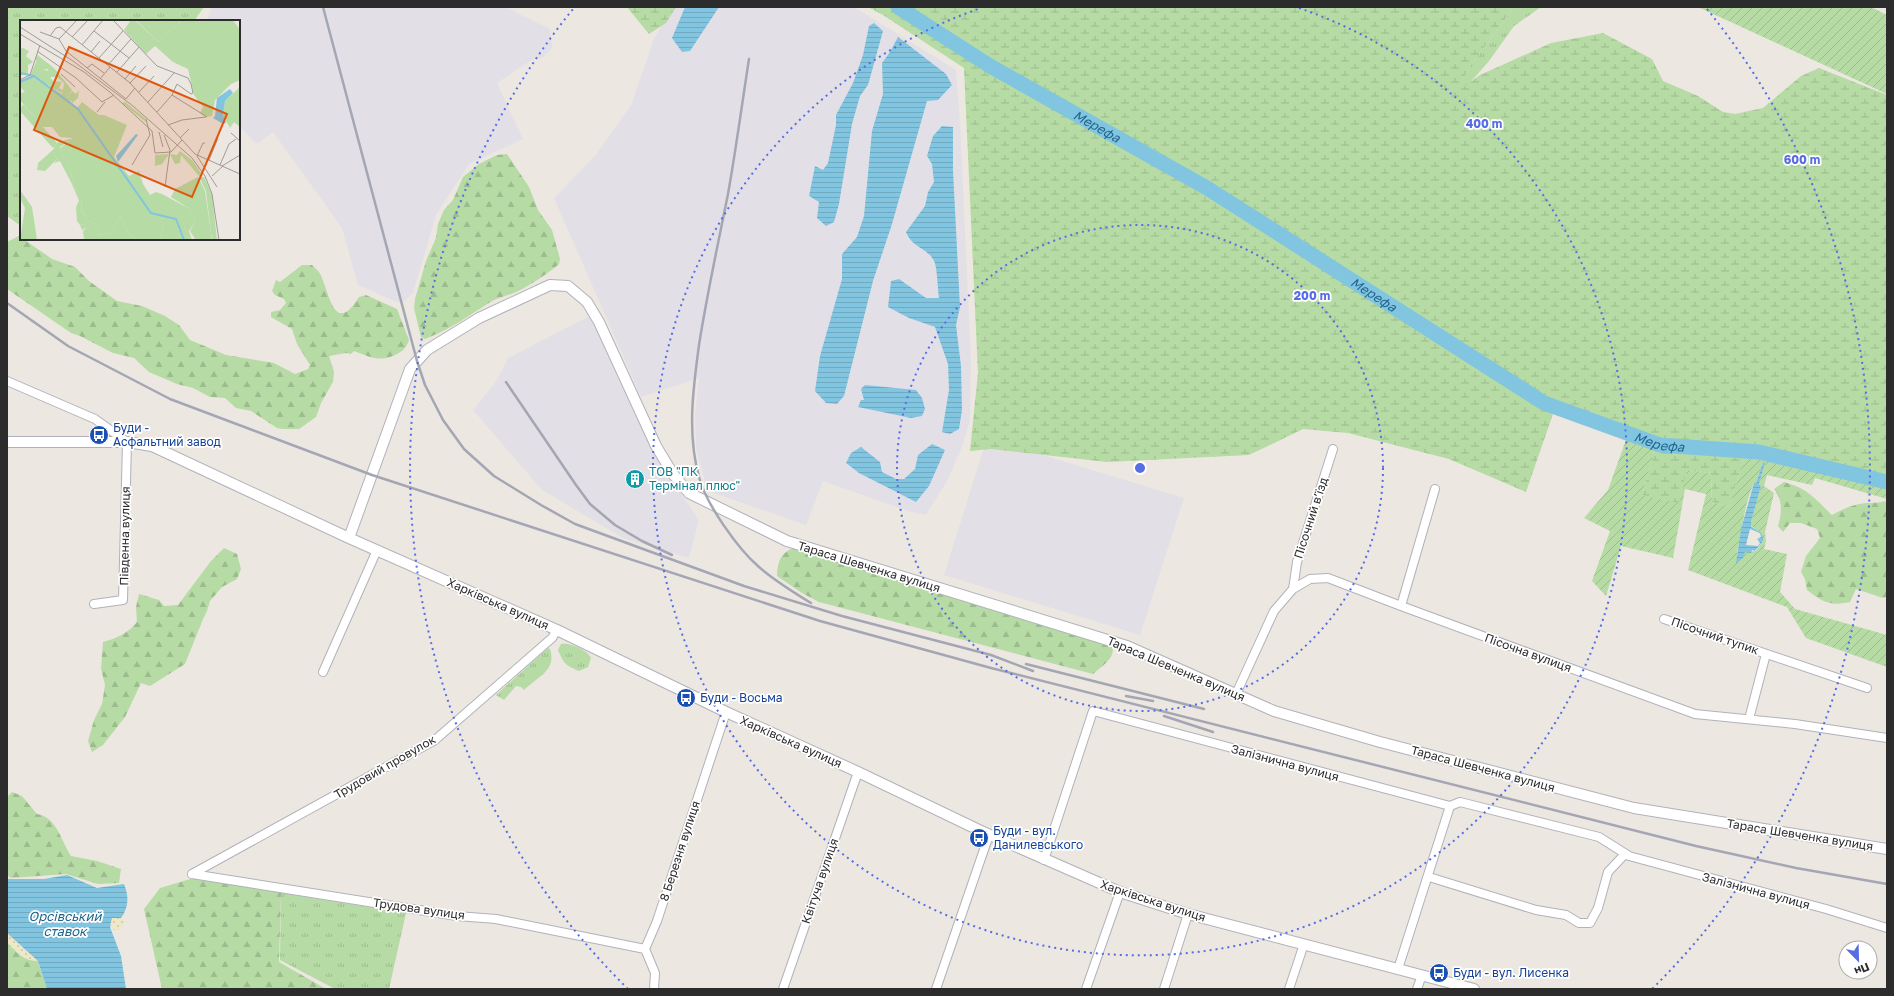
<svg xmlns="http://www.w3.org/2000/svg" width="1894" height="996" viewBox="0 0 1894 996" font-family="'Golos Text',sans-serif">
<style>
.industrial{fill:#e2e0e6}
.grass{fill:url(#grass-tufts)}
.forest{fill:url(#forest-firs)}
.wetland{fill:url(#wetland-marsh)}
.sand{fill:url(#sand-dots)}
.garden{fill:url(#garden-furrows);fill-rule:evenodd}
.water{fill:url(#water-rules);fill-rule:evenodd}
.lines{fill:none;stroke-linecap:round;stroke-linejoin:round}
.river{stroke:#82c5e0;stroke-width:15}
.minor-casing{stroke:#b1b2bb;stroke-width:10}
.tertiary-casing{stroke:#b1b2bb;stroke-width:12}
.minor{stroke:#fff;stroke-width:8}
.tertiary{stroke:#fff;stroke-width:10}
.rail{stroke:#a4a6b4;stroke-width:2.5}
.ring{fill:none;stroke:#566de4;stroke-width:2;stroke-dasharray:2 4}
.labels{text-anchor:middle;stroke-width:3.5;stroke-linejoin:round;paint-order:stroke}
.transit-label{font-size:12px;fill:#164399;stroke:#fff;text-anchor:start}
.culture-label{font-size:12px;fill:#0d838f;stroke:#fff;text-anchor:start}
.street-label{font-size:12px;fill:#2c2c2c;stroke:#fff}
.water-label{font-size:13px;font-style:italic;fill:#1f658e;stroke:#fff}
.inset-river{fill:none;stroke:#82c5e0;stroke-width:2}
.inset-road{fill:none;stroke:#9f9c99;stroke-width:1}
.view{fill:#df570e;fill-opacity:0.15;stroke:#df570e;stroke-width:2}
.inset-edge{fill:none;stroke:#2c2c2c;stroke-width:2}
.centre{fill:#566de4;stroke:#fff;stroke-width:2}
.ring-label{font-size:12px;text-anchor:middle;font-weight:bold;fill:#566de4;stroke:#fff;stroke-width:3.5;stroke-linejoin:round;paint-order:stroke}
</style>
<defs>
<pattern id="grass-tufts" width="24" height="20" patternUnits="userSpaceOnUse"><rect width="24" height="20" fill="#b6dba4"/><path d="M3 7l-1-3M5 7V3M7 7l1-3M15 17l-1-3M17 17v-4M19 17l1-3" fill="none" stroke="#9dbc8d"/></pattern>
<pattern id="forest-firs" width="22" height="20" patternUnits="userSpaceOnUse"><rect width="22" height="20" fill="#b6dba4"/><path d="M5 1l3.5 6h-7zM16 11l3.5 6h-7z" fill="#9dbc8d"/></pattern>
<pattern id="wetland-marsh" width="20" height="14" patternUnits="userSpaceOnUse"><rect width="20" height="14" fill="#b6dba4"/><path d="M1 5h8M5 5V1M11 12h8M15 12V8" fill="none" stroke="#9dbc8d"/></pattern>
<pattern id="sand-dots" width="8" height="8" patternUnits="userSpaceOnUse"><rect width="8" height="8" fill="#ece8c8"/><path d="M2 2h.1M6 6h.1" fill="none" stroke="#cbc7ac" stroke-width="1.8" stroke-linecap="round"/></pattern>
<pattern id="garden-furrows" width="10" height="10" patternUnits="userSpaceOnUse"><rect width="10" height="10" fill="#b6dba4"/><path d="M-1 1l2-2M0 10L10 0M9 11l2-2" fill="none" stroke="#9dbc8d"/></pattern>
<pattern id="water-rules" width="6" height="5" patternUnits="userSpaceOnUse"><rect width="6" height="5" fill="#82c5e0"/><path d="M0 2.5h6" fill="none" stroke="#70a9c0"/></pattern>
</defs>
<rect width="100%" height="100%" fill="#ece7e1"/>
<path class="industrial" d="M 212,7 L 505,7 L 550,29 L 552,48 L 542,58 L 533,59 L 497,83 L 523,139 L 469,164 L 436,215 L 413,293 L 405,300 L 399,303 L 358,285 L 342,228 L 273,132 L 259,143 L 255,143 L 239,125 L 239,21 L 206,21 Z
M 672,7 L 854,7 L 956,70 L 960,121 L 971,362 L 970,420 L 962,447 L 947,481 L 926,515 L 908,511 L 823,481 L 806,525 L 711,492 L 706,486 L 696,447 L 695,415 L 699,378 L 641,397 L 554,198 L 595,156 L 631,105 L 654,39 Z
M 590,316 L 657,459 L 699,520 L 689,558 L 623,538 L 542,490 L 473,410 L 495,383 L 508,358 Z
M 987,438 L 1184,498 L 1140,635 L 944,575 Z"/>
<path class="grass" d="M 7,7 L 204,7 L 194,21 L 21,21 L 21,223 L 18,224 L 7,216 Z
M 1514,7 L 1541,7 L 1514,26 L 1489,61 L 1467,86 L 1454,94 L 1471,65 Z
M 561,644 C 569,642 588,650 591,658 L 588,667 L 579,671 C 565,665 564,664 558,650 Z
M 548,648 L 550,649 C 557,671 537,677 524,690 L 521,687 L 516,686 L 504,700 L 496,695 Z
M 281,893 L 406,913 L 389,989 L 335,989 L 280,960 Z"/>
<path class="forest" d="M 507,154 L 529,187 L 538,210 L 552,230 L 560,259 L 559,264 C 553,270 526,288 518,291 C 510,295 500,297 492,301 C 470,315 449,330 425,339 L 421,337 L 414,308 L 415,299 L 426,261 L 436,238 L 438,224 L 444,210 L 453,200 L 463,177 L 479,164 L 497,155 Z
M 19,236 L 52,259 L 75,267 L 89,281 L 117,301 L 142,306 L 165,316 L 179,325 L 190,340 L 226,355 L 274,363 L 295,374 L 308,369 L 310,365 L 297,344 L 292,329 L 271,317 L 271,312 L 280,310 L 286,303 L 284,299 L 275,295 L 272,291 L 276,280 L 280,282 L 302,265 L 312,265 C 314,267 317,270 319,272 C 329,288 333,339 359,297 L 366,295 L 397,309 L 409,340 C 406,348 404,350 397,354 C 381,363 370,357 354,351 L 351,354 L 346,353 L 329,356 L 334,372 L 333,382 L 321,403 L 316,417 L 299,429 L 282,429 L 277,428 L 251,411 L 236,408 L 225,398 L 210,397 L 193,388 L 177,384 L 149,372 L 134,358 L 113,353 L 80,336 L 71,333 L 7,289 L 7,242 Z
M 1784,482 C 1809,489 1814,498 1832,515 C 1843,509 1853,504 1866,503 C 1873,503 1878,503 1885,501 L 1887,504 L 1887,597 L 1883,598 L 1856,589 L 1850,602 C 1830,606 1824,603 1807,590 L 1805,579 L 1801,572 L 1806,556 L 1820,538 L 1817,529 L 1801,523 L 1790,523 L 1783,532 L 1778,526 C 1782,512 1783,501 1774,489 Z
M 796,547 L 1111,643 C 1118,657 1103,665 1093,674 L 819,602 L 802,593 L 777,576 C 778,560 781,552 796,547 Z
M 224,548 L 237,554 L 241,569 L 237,579 L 222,587 L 210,601 L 207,611 L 203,619 L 185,664 L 150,686 L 141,683 L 125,717 L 103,745 L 92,752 L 88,741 L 94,720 L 102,704 L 105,685 L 101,669 L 103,642 C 117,638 127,634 137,622 L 136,607 L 139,594 L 159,600 L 164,606 L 178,605 L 211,561 Z
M 12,792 L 22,796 L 37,814 C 57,817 61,841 71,856 L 97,861 L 121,869 L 119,883 L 98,884 L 66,874 L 11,878 L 7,875 L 7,797 Z
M 197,877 L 281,893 L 279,962 L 326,989 L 162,989 L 144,909 L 160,888 Z
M 7,942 C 16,952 24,961 38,961 L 47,989 L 7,989 Z"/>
<path class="wetland" d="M 627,7 L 676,7 L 666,23 L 649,34 Z
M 868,7 L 1514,7 L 1471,65 L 1455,93 L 1480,75 L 1551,43 L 1603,33 L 1652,59 L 1663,81 L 1698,96 L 1723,112 L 1735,114 L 1763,108 L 1801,76 L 1819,68 L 1887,95 L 1887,486 L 1746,452 L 1729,507 L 1712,502 L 1711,473 L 1687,470 L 1680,504 L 1642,495 L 1655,447 L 1588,425 L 1554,411 L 1526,492 L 1449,459 L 1348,433 L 1303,429 L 1249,455 L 1107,462 L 991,449 L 970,451 L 978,373 L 964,68 L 883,15 Z"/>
<path class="sand" d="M 112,917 L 121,918 L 125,922 L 120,930 L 114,930 L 110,926 Z
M 7,933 L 38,961 C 24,961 16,952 7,942 Z"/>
<path class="garden" d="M 1698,7 L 1871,7 L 1887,15 L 1887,94 Z
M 1627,437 L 1655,448 L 1642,495 L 1679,503 L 1687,470 L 1711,473 L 1712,502 L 1729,507 L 1746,452 L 1887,486 L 1887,499 L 1815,478 L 1812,485 L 1767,475 L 1764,486 L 1774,493 L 1765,532 L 1766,541 L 1764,549 L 1787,554 L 1780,592 L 1795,609 L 1887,635 L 1887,667 L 1806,638 L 1787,607 L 1688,570 L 1706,494 L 1685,489 L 1673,558 L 1621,546 L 1606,596 L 1592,581 L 1610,531 L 1584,518 L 1608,490 ZM 1763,462 L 1765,463 L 1759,484 L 1761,486 L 1751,522 L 1751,526 C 1758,531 1763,532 1763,541 L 1756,551 L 1745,552 L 1737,562 L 1738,556 L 1737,553 C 1742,530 1744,505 1754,483 L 1756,483 Z"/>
<path class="water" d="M 685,7 L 719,7 L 690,51 L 682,52 L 672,38 Z
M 874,23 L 883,31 L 868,85 L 860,96 L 852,124 L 839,204 L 834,222 L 826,226 L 817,218 L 819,202 L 809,196 L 815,166 L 823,170 L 828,163 L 836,125 L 836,115 L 853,83 L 863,55 L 869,26 Z
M 898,37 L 946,74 L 952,85 L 938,100 L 927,101 L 892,224 L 873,281 L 844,396 L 837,404 L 826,403 L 815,391 L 820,356 L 842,279 L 842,254 L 857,237 L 864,216 L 872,131 L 883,94 L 882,63 L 890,52 Z
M 942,126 L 953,127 L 953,171 L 960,307 L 956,325 L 961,366 L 962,410 L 959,429 L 950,434 L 942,432 L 949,390 L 948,364 L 935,327 L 909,318 L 888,307 L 891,281 L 899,279 L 926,298 L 939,298 C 938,291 937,265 934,261 C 928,248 912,248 906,232 L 925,206 L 928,192 L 934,182 L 932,164 L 927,156 L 933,136 Z
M 865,385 L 916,390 L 922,398 L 925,409 L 922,416 L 911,418 L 858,407 L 861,400 L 864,400 L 861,389 Z
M 932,444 L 945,450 L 929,486 L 916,502 L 859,473 L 846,463 L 851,453 L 861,447 L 880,462 L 882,472 L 896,479 L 904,479 L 915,469 L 918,455 Z
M 1763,462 L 1765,463 L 1759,484 L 1761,486 L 1751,522 L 1751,527 C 1757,530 1764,532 1763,541 L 1755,551 L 1752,550 L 1751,553 L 1745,552 L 1743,558 L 1736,563 L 1741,529 L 1754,483 L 1756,483 ZM 1750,529 L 1760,533 L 1761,537 L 1757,539 L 1760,543 L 1758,546 L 1746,545 Z
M 67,875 L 97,888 L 124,884 C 129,896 129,907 121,918 L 112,918 L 110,927 L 121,956 L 126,989 L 47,989 L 38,961 L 7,933 L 7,879 L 44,879 Z"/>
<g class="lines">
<path class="river" id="s1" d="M 898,7 L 990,66 L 1207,188 L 1544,403 L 1660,445 L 1759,452 L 1887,482"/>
<g class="minor-casing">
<path id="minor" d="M 7,381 L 95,419 L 127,442 L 123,600 L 94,604
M 1293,589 L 1297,562 L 1333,449
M 1401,606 L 1435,489
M 1664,619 L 1867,688
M 323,672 L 377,550
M 1236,694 L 1274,611 L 1293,589 L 1310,579 L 1328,578 L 1401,606 L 1695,714 L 1795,724 L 1887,738
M 1749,719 L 1766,654
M 1044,860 L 1093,711 L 1450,806 L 1460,802 L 1599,837 L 1629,856 L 1826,909 L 1887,928
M 192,874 L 457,916 L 496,919 L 645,949
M 192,874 L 435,740 L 552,638 L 557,630
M 1429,877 L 1536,910 L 1566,915 L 1579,923 L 1590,923 L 1598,908 L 1608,872 L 1625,854
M 1398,969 L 1450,806
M 654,989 L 655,973 L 645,949 L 657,921 L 726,712
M 783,989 L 858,772
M 936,989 L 989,835
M 1086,989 L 1120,892
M 1164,989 L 1188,914
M 1289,989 L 1304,944
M 1417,989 L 1422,975"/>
</g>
<g class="tertiary-casing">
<path id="tertiary" d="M 7,442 L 127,442 L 152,446 L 349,538 L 557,630 L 726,712 L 858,772 L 981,831 L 1120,892 L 1188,914 L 1474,989
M 349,538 L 410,369 L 427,350 L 479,318 L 550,285 L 568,286 L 587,302 L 599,322 L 656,446 L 673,474 L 689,493 L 787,541 L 1127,646 L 1274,711 L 1380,742 L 1634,808 L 1887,849"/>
</g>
<use href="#minor" class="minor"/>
<use href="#tertiary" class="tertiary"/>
<path class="rail" d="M 323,7 L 417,361 L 425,385 L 443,420 L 464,449 L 494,476 L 541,505 L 575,524 L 744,586 L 842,616 L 991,655 L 1033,671
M 749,59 C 742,104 736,149 728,194 C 718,244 707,294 699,345 C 693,389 687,434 699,477 C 706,504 738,549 759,567 C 775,581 793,592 811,603
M 7,303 L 68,346 L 170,399 L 372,475 L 820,621 L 991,668 L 1696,846 L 1796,868 L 1887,884
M 506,382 L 576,485 L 590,504 L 615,525 L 642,541 L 672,555
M 1026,664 L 1204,709
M 1126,696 L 1153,701
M 1164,716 L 1213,732"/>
</g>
<g class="ring">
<circle cx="1140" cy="468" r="243"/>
<path d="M1299 8A487 487 0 1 1 981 8"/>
<path d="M628 989A730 730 0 0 1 573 9M1707 9A730 730 0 0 1 1652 989"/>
</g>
<defs>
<g id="bus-disc" transform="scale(1)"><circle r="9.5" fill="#1a4fb4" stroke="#fff"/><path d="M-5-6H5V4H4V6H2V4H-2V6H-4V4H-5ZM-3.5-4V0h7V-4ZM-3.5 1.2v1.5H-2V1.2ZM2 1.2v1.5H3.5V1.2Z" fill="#fff"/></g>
<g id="building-disc" transform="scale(1)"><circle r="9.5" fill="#0f9aa8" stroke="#fff"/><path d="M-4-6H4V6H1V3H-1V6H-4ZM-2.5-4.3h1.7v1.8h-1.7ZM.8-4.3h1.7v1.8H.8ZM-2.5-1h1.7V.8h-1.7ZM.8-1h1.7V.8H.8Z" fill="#fff"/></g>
</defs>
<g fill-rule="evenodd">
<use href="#bus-disc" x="99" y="435"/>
<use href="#building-disc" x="635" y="479"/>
<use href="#bus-disc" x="686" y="698"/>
<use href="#bus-disc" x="979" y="838"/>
<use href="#bus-disc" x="1439" y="973"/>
</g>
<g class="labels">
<g class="transit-label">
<text x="113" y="432">Буди -<tspan x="113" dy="14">Асфальтний завод</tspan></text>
<text x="700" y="702">Буди - Восьма</text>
<text x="993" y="835">Буди - вул.<tspan x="993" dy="14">Данилевського</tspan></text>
<text x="1453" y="977">Буди - вул. Лисенка</text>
</g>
<g class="culture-label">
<text x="649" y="476">ТОВ "ПК<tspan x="649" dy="14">Термінал плюс"</tspan></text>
</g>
<g class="street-label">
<text transform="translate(1311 518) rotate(-72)" y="4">Пісочний в’їзд</text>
<text transform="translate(125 536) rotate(-89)" y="4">Південна вулиця</text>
<text transform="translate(869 567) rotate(17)" y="4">Тараса Шевченка вулиця</text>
<text transform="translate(498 604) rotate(24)" y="4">Харківська вулиця</text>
<text transform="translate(1715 636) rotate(19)" y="4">Пісочний тупик</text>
<text transform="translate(1528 653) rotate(20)" y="4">Пісочна вулиця</text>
<text transform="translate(1176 669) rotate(23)" y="4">Тараса Шевченка вулиця</text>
<text transform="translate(791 742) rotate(24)" y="4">Харківська вулиця</text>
<text transform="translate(1285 763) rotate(15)" y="4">Залізнична вулиця</text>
<text transform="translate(385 767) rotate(-30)" y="4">Трудовий провулок</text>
<text transform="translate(1483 769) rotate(15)" y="4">Тараса Шевченка вулиця</text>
<text transform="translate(1800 835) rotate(9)" y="4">Тараса Шевченка вулиця</text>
<text transform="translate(680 851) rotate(-72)" y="4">8 Березня вулиця</text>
<text transform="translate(820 881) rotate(-71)" y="4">Квітуча вулиця</text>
<text transform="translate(1756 891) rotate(15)" y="4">Залізнична вулиця</text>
<text transform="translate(1153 901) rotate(18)" y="4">Харківська вулиця</text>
<text transform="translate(419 909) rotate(8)" y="4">Трудова вулиця</text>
</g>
<g class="water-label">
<text dy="5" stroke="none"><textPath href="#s1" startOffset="232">Мерефа</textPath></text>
<text dy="5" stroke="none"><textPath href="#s1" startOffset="556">Мерефа</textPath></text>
<text dy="5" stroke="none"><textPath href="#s1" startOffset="880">Мерефа</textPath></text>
<text x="65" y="921">Орсівський<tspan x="65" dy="15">ставок</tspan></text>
</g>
</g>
<g transform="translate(20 20)">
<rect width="220" height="220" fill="#ece7e1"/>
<path d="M 116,0 L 158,0 L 160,2 L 138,22 ZM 54,118 L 40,127 L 40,132 L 48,144 L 58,177 L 62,181 L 61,188 L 69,202 L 75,204 L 80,215 L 91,212 L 101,196 L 106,210 L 116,220 L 76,219 L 73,218 L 72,205 L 62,210 L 60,205 L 65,204 L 65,199 L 62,192 L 56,187 L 59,181 L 52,164 L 40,141 L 34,143 L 37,139 L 34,134 L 34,127 L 38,122 ZM 178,157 L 185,171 L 192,220 L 175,219 L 170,211 L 175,202 L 170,189 L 151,177 L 155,169 ZM 147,197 L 150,200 L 159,220 L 140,220 L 143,209 L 141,199 Z" fill="#b6dba4"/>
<path d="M 111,0 L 115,0 L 138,22 L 160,2 L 159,0 L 213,0 L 220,10 L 220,60 L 211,64 L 195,80 L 192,96 L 186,97 L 180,93 L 183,87 L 174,75 L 168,49 L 153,42 L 135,26 L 126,34 L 104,10 ZM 30,57 L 33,61 L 42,62 L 39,68 L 43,70 L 42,73 L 30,67 ZM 220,67 L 220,107 L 214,102 L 210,108 L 203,96 L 205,81 ZM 105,82 L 125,98 L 127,103 L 102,83 ZM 34,129 L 34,134 L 37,139 L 25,151 L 17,150 L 18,143 ZM 160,131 L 173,141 L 183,156 L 179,156 L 161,135 L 160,143 L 155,144 L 150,134 L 157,135 ZM 149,134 L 142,144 L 135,146 L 135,135 ZM 179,157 L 184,157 L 192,175 L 197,220 L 193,220 L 191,213 L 186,171 ZM 0,170 L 12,187 L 17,220 L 0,220 L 5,188 L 0,178 ZM 56,187 L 62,192 L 67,201 L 65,204 L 60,205 L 57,201 ZM 70,205 L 75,205 L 74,218 L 80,220 L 64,220 L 63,211 ZM 159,206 L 164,206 L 167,212 L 167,220 L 161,220 L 163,214 L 159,212 Z" fill="#b6dba4"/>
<path d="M 3,28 L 9,31 L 6,36 L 13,42 L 8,45 L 8,55 L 0,55 L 0,29 ZM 16,42 L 24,50 L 30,51 L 31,66 L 23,63 L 42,77 L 46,74 L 48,78 L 50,76 L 53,78 L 50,81 L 57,88 L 62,82 L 79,95 L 84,95 L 107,105 L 94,137 L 109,156 L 119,151 L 123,164 L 130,175 L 136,172 L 142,174 L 170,189 L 175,202 L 169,211 L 172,220 L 167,220 L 167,212 L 164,206 L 158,209 L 163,217 L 161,220 L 158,219 L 150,209 L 150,200 L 147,197 L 141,199 L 143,209 L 140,220 L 116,220 L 106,210 L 101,196 L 91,212 L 80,215 L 75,204 L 69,202 L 61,188 L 62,181 L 58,177 L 48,144 L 38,130 L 53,118 L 40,117 L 32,107 L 23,107 L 0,80 L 0,73 L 5,72 L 0,67 L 0,61 L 10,56 Z" fill="#b6dba4"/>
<path d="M 16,34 L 34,48 L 52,70 L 48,76 L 52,71 L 56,74 L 59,70 L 58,78 L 52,83 L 50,76 L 48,78 L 46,74 L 43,78 L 23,63 L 42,74 L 44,63 L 37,57 L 30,57 L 28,49 L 22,50 L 16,42 ZM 3,84 L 37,123 L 33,128 L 0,91 Z" fill="#b6dba4"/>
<path d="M 210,69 L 213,73 L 205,81 L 203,95 L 206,103 L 203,104 L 193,98 L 195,96 L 197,78 ZM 116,114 L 118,115 L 98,142 L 96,136 Z" fill="#82c5e0"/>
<path class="inset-river" d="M 0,53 L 14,56 L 58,89 L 131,193 L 156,199 L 164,220M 0,62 L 14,56"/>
<path class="inset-road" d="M 93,0 L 137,46 L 168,58 L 171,64 L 173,73 L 171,74 L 157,64 L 152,75 L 137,92M 0,7 L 53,41 L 113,86 L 172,138 L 185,156 L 192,174 L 199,220M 40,7 L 110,63 L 175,134 L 220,154M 74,11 L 109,38M 20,12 L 39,19M 0,14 L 64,52 L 91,73 L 132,111 L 135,133 L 151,132 L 162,120M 30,16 L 36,8 L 40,7M 52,17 L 68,0M 39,19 L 46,31 L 106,79 L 115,68M 39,19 L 57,0M 62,25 L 83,0M 17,31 L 56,58 L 82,82 L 94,75M 71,32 L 80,21M 79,38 L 103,11M 88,45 L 111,19M 67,48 L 72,44 L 84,53M 97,52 L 119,27M 41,54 L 55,67M 80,59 L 90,47M 105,59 L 116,46M 0,60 L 10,55 L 20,25M 110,63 L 126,46M 119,72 L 134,56M 152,75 L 187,97M 128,82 L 154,53M 77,92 L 85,82M 148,105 L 162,100 L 186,97M 139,112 L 143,127M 211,113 L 220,121M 144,115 L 150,130 L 145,167M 160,118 L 169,109M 185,123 L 183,123 L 177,136 L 197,167M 189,140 L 198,118M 112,145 L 130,115 L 126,99M 200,145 L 209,124 L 216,119M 202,146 L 220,135M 192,156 L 203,146"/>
<path class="view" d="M 49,27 L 207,94 L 172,177 L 14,110 Z"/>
<rect width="220" height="220" class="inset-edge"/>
</g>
<circle cx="1140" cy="468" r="6" class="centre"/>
<g class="ring-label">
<text x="1484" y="128">400 m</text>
<text x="1802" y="164">600 m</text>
<text x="1312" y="300">200 m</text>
</g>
<rect width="1894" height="996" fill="none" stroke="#2c2c2c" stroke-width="16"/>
<g transform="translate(1858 960) rotate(157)"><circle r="19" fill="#ffffff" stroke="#ababab"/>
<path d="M0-3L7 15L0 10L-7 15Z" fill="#566de4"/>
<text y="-6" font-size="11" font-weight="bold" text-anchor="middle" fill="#2c2c2c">Пн</text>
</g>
</svg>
